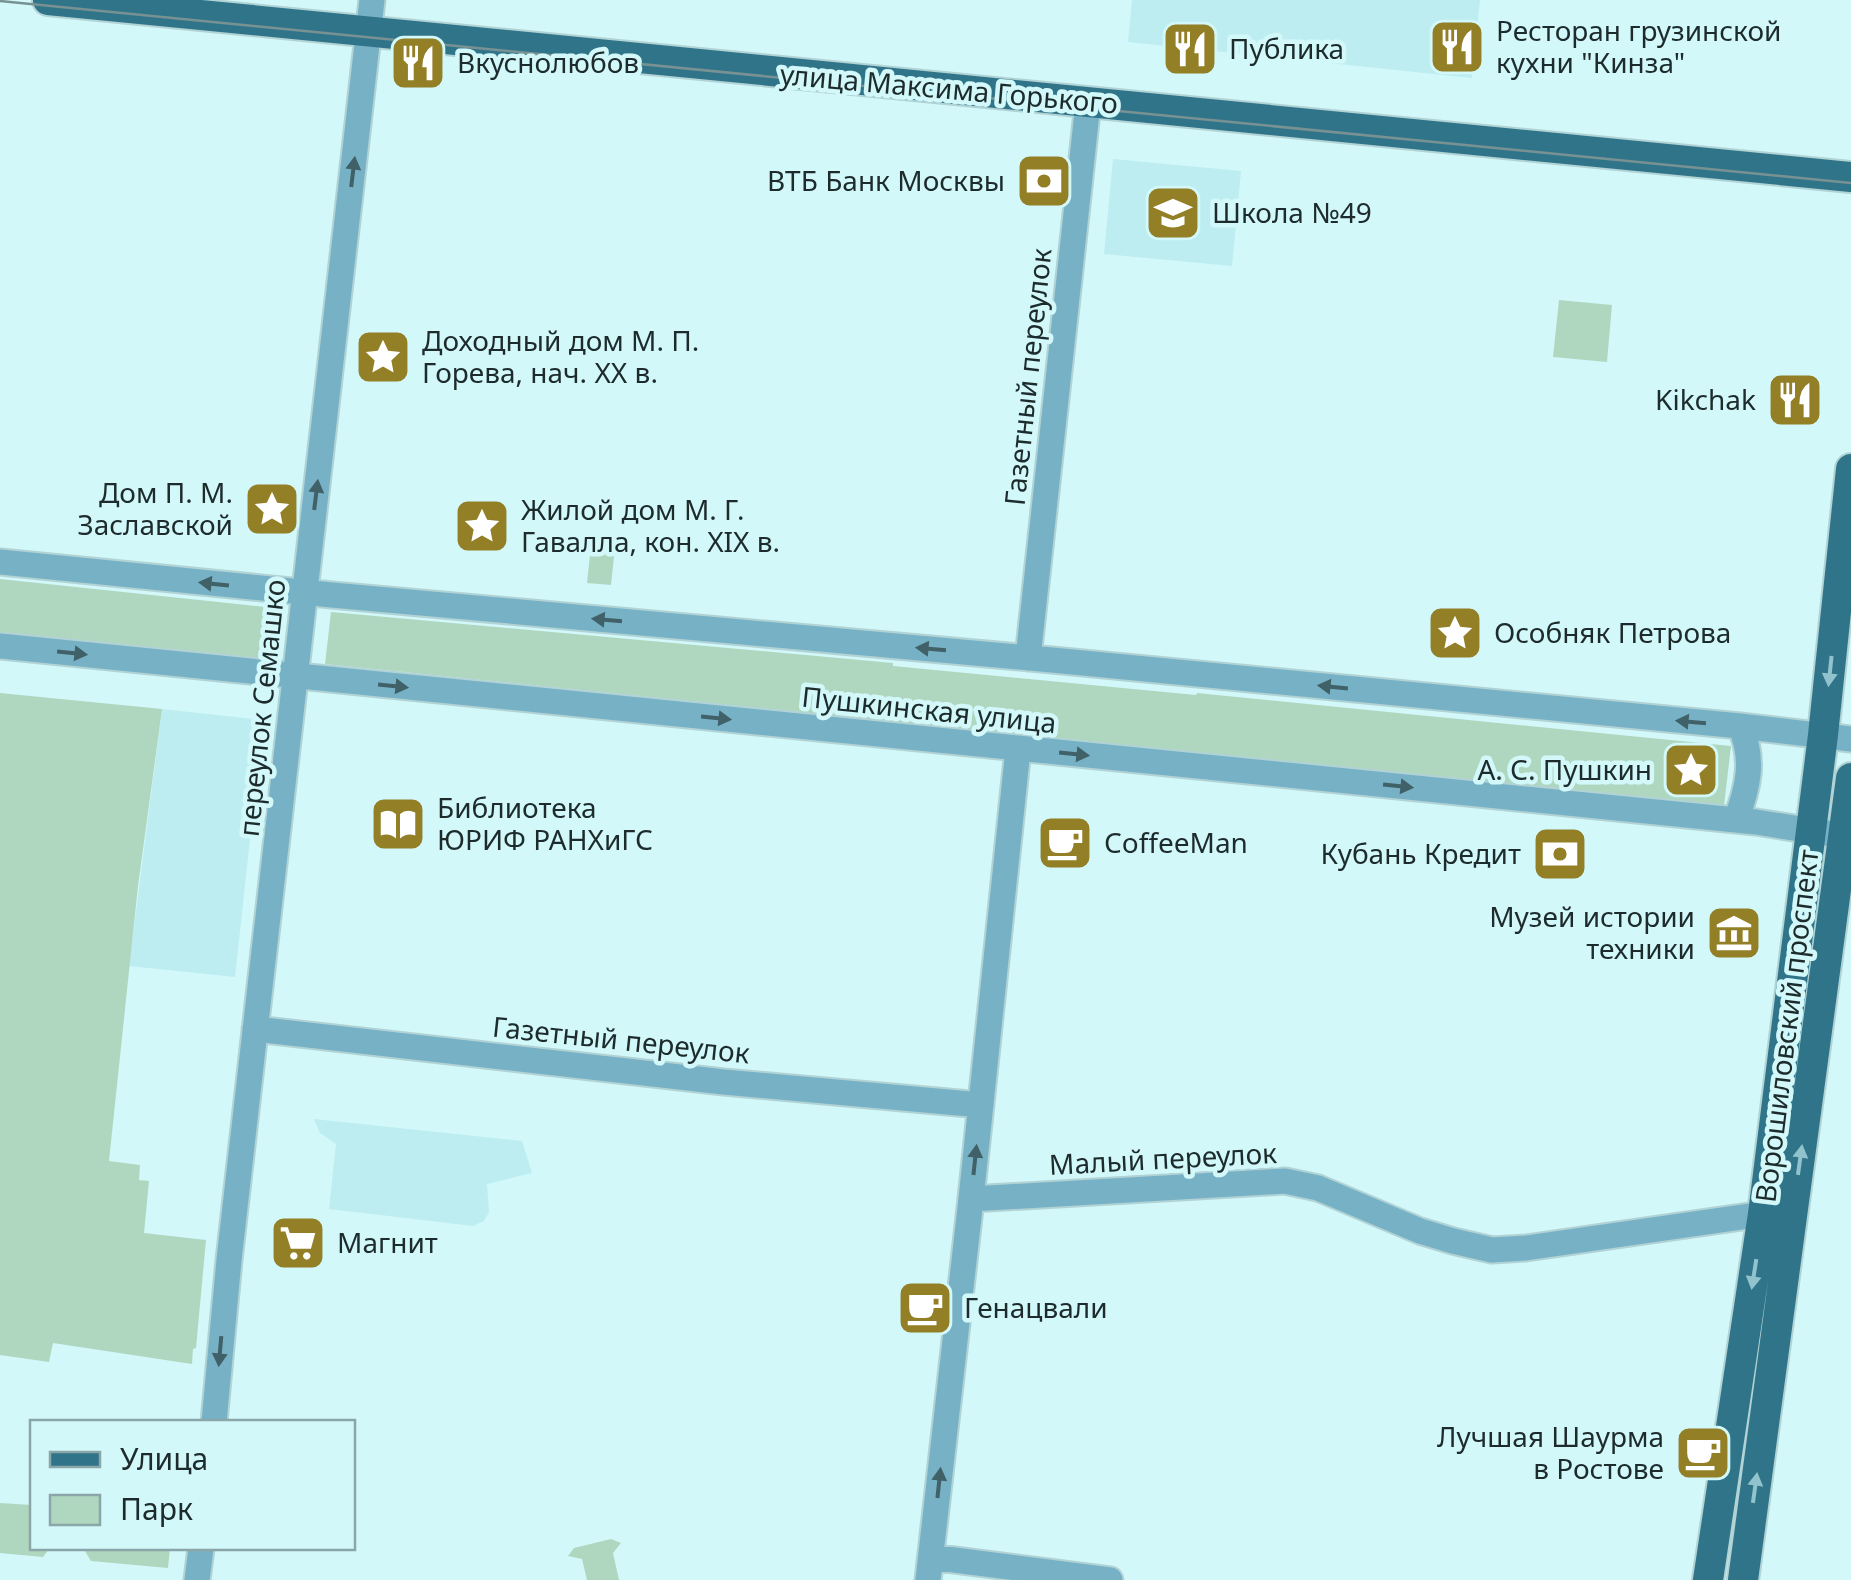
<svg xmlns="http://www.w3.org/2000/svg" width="1851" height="1580" viewBox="0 0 1851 1580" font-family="'Noto Sans',sans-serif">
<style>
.built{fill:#bdedf0}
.green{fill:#afd7bf}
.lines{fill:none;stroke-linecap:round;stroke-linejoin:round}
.minor-casing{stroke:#b1d3d5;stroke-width:29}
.major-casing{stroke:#b1d3d5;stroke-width:34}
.minor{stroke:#77b1c5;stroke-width:25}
.major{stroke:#307489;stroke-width:30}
.tram{stroke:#789294;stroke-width:2.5}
.oneway{fill:#416169}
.oneway2{fill:#91c3cd}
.labels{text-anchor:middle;stroke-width:9;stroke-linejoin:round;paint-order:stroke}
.poi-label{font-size:28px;fill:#1d2b2c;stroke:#d2f8fa;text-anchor:start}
.street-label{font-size:28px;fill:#1d2b2c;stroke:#d2f8fa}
</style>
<rect width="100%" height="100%" fill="#d2f8fa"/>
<path class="built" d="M 1132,0 L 1480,0 L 1472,78 L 1128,42 Z
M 1113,159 L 1241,171 L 1232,266 L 1104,254 Z
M 162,709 L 263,720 L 235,977 L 129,966 Z
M 314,1119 L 522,1141 L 532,1173 L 487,1184 L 489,1212 L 484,1221 L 473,1226 L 329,1209 L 336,1144 L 320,1133 Z"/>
<path class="green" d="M 1559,300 L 1612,305 L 1607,362 L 1553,357 Z
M 591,545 L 615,547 L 611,585 L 587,583 Z
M 0,579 L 276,608 L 270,659 L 0,632 Z
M 331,612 L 893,663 L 893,666 L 1196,695 L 1197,693 L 1731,746 L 1724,806 L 325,664 Z
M 0,693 L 162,709 L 138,886 L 109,1161 L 140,1165 L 139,1180 L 149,1181 L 144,1233 L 206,1240 L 196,1348 L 193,1349 L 192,1364 L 53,1343 L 49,1362 L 0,1355 Z
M 0,1503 L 32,1505 L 32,1548 L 50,1548 L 43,1557 L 0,1553 Z
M 611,1539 L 621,1543 L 613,1553 L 619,1580 L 587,1580 L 582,1559 L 568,1556 L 574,1548 Z
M 83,1548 L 170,1548 L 168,1568 L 91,1561 Z"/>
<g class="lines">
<g class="minor-casing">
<path id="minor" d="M 0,562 L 332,595 L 1052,660 L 1740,726 L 1851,739
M 0,646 L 1756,822 L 1851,837
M 1028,658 L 1088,103
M 1736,820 C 1748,788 1755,759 1740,726
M 255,1029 L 724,1082 L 981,1105
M 971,1199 L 1285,1181 L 1318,1188 L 1420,1231 L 1453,1241 L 1492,1250 L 1526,1248 L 1763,1214
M 214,1422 L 229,1260 L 372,0
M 931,1557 L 1110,1580
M 197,1580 L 201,1548
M 928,1580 L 971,1199 L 1018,749"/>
</g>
<g class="major-casing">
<path id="major" d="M 48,0 L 1851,177
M 1708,1580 L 1763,1214 L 1823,735 L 1851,469
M 1743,1580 L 1851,778"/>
</g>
<use href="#minor" class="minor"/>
<use href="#major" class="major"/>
<path class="tram" d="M 0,1 L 1851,183"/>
</g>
<defs><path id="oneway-solid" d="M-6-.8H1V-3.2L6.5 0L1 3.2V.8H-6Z" transform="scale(2.5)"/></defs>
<g class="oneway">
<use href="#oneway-solid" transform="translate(353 172) rotate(-83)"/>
<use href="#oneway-solid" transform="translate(316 495) rotate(-83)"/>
<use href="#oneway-solid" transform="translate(214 584) rotate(-174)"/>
<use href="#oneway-solid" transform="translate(607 620) rotate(-175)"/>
<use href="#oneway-solid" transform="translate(931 649) rotate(-175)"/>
<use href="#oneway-solid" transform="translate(72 653) rotate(6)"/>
<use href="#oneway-solid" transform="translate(393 686) rotate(6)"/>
<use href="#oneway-solid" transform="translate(1333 687) rotate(-174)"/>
<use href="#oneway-solid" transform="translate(716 718) rotate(6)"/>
<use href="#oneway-solid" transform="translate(1691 722) rotate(-175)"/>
<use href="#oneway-solid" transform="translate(1074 754) rotate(6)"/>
<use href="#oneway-solid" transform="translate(1398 786) rotate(6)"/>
<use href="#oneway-solid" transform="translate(975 1160) rotate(-84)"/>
<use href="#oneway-solid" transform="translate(220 1351) rotate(95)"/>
<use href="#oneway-solid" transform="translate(939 1483) rotate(-84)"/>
</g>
<g class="oneway2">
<use href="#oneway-solid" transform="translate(1830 671) rotate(96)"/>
<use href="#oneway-solid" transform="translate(1800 1160) rotate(-82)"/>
<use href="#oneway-solid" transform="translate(1754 1274) rotate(99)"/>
<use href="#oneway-solid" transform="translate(1755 1488) rotate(-82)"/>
</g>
<defs>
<g id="restaurant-square" transform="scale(2.875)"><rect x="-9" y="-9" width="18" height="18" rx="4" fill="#927f26" stroke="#d2f8fa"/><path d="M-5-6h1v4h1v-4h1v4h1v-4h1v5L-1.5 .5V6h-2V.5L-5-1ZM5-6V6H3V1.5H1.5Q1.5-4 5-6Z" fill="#fff"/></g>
<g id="bank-square" transform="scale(2.875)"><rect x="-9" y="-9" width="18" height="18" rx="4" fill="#927f26" stroke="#d2f8fa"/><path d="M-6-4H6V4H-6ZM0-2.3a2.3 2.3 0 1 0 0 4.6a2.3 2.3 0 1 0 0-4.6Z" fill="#fff"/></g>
<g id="school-square" transform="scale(2.875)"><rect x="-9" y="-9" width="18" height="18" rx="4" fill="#927f26" stroke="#d2f8fa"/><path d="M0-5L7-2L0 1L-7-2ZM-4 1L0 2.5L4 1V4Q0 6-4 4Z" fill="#fff"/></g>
<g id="sight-square" transform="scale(2.875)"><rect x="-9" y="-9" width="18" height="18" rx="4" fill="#927f26" stroke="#d2f8fa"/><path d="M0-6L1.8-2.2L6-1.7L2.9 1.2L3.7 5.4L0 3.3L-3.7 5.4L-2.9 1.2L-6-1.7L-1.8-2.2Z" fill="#fff"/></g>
<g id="library-square" transform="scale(2.875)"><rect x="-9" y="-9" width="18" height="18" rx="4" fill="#927f26" stroke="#d2f8fa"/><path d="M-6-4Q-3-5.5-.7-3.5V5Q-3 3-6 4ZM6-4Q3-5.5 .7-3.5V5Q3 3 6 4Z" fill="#fff"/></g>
<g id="cafe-square" transform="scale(2.875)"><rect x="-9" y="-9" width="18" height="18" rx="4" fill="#927f26" stroke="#d2f8fa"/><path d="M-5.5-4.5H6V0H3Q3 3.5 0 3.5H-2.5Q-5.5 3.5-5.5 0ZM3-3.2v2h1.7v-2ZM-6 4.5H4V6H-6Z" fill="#fff"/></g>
<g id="museum-square" transform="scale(2.875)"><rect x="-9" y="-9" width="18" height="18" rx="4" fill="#927f26" stroke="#d2f8fa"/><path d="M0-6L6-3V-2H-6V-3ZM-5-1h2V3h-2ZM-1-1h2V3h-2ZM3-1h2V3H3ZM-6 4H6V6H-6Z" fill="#fff"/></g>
<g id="supermarket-square" transform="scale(2.875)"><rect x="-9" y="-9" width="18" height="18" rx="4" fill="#927f26" stroke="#d2f8fa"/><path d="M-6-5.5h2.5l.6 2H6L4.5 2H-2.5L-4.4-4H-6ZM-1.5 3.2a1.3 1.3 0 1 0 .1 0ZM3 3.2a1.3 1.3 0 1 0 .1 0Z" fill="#fff"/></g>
</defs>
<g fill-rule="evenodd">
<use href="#restaurant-square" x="1457" y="47"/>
<use href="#restaurant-square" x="1190" y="49"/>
<use href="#restaurant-square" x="418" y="63"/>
<use href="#bank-square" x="1044" y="181"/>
<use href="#school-square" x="1173" y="213"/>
<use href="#sight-square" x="383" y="357"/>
<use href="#restaurant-square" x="1795" y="400"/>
<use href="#sight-square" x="272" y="509"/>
<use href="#sight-square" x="482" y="526"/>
<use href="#sight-square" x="1455" y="633"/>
<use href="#sight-square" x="1691" y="770"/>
<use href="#library-square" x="398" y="824"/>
<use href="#cafe-square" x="1065" y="843"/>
<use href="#bank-square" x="1560" y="854"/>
<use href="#museum-square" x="1734" y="933"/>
<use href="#supermarket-square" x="298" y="1243"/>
<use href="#cafe-square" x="925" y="1308"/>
<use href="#cafe-square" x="1703" y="1453"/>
</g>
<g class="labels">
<g class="poi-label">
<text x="1496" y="41">Ресторан грузинской<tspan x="1496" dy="32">кухни "Кинза"</tspan></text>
<text x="1229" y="59">Публика</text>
<text x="457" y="73">Вкуснолюбов</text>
<text x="1005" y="191" text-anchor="end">ВТБ Банк Москвы</text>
<text x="1212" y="223">Школа №49</text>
<text x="422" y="351">Доходный дом М. П.<tspan x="422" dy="32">Горева, нач. ХХ в.</tspan></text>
<text x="1756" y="410" text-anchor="end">Kikchak</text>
<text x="233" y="503" text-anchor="end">Дом П. М.<tspan x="233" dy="32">Заславской</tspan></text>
<text x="521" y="520">Жилой дом М. Г.<tspan x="521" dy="32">Гавалла, кон. XIX в.</tspan></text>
<text x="1494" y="643">Особняк Петрова</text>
<text x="1652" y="780" text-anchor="end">А. С. Пушкин</text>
<text x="437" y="818">Библиотека<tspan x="437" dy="32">ЮРИФ РАНХиГС</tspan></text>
<text x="1104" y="853">CoffeeMan</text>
<text x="1521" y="864" text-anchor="end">Кубань Кредит</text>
<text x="1695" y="927" text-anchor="end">Музей истории<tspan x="1695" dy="32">техники</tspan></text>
<text x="337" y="1253">Магнит</text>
<text x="964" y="1318">Генацвали</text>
<text x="1664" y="1447" text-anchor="end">Лучшая Шаурма<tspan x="1664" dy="32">в Ростове</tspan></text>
</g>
<g class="street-label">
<text transform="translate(949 89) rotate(5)" y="10">улица Максима Горького</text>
<text transform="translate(1028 377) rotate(-84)" y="10">Газетный переулок</text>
<text transform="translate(262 708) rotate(-84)" y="10">переулок Семашко</text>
<text transform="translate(929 710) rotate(6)" y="10">Пушкинская улица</text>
<text transform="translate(1787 1026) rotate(-83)" y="10">Ворошиловский проспект</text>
<text transform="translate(621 1040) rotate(6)" y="10">Газетный переулок</text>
<text transform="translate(1163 1159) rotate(-3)" y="10">Малый переулок</text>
</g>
</g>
<rect x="30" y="1420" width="325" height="130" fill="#d2f8fa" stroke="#8aa6a8" stroke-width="2.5"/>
<rect x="50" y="1452" width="50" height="15" fill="#307489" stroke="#8aa6a8" stroke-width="2.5"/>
<text x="120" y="1470" font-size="30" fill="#1d2b2c">Улица</text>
<rect x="50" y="1495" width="50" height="30" fill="#afd7bf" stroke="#8aa6a8" stroke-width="2.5"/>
<text x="120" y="1520" font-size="30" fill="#1d2b2c">Парк</text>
</svg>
